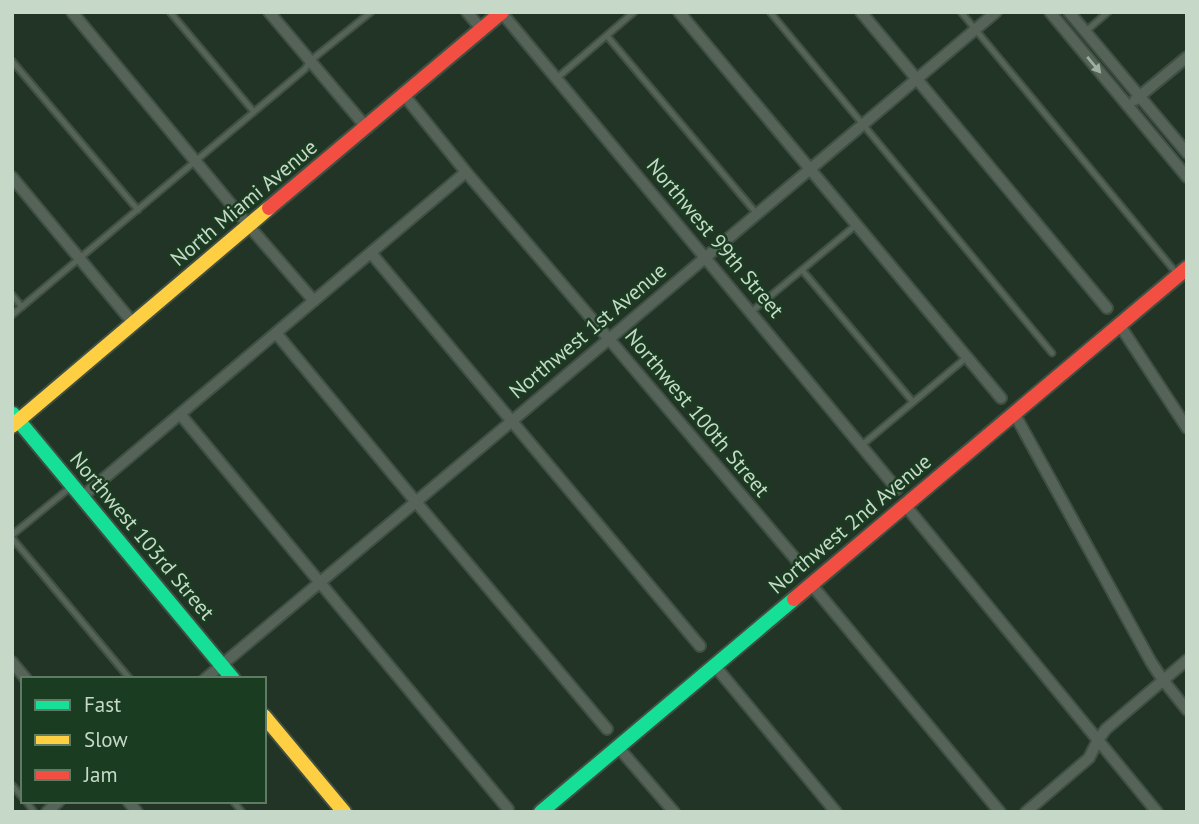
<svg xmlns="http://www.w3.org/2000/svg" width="1199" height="824" viewBox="0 0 1199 824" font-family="'PT Sans',sans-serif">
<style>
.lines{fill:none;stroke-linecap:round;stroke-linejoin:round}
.lane-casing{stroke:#3f5043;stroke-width:9}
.street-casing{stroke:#3f5043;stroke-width:14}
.fast-casing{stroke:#3f5043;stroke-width:18}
.slow-casing{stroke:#3f5043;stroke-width:18}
.jam-casing{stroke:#3f5043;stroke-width:18}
.lane{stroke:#566358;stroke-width:5}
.street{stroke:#566358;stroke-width:10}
.fast{stroke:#16e098;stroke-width:14}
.slow{stroke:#ffcf43;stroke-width:14}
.jam{stroke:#f24e42;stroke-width:14}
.oneway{fill:#9fb0a1}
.labels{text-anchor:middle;stroke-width:5;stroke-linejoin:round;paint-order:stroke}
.street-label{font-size:21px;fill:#c6d9c8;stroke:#1a3c21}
</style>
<rect width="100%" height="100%" fill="#223426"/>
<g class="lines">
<g class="lane-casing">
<path id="lane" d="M 170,12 L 254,112
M 770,12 L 1052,353
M 961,12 L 1178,275
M 1085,32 L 1108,12
M 607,36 L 757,214
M 12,61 L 138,210
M 557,78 L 634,12
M 802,270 L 913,402
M 12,295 L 22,307
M 751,312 L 856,225
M 12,315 L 305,69 L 310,61 L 371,12
M 862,445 L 967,357
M 12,535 L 72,486
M 12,538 L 130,679
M 12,785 L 23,798
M 26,801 L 34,812
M 233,801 L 242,812"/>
</g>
<g class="street-casing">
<path id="street" d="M 72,12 L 249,226 L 314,301
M 269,12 L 366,127
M 467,12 L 482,30
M 679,12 L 1001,398
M 861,12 L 1107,308
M 1050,12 L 1187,177
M 1069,12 L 1187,153
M 502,13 L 897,489
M 404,95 L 466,172 L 609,339 L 799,563
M 1135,100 L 1187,57
M 12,177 L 133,323
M 371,253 L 700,646
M 1119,324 L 1187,428
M 276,333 L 416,502 L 607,729
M 1014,413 L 1151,662 L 1163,680 L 1187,710
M 180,414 L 508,809
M 82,497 L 466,172
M 905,505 L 1157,812
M 811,584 L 1000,812
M 12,662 L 26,679
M 715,666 L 836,812
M 205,679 L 512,421 L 996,12
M 618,747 L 674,812
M 128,801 L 137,812
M 47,812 L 59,801
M 1026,812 L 1089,758 L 1098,740 L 1106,729 L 1187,660"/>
</g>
<g class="fast-casing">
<path id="fast" d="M 13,414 L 233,679
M 541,812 L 794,599"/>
</g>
<g class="slow-casing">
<path id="slow" d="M 12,426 L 269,208
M 264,716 L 344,812"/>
</g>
<g class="jam-casing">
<path id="jam" d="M 269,208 L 502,12
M 794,599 L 1187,268"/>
</g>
<use href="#lane" class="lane"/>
<use href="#street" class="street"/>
<use href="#fast" class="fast"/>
<use href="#slow" class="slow"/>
<use href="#jam" class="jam"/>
</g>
<defs><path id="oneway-solid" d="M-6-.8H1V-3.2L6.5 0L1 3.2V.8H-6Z" transform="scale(1.75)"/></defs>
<use class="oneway" href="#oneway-solid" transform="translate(1094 65) rotate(50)"/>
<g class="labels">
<g class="street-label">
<text transform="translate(244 203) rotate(-40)" y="7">North Miami Avenue</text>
<text transform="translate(715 238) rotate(50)" y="7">Northwest 99th Street</text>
<text transform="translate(588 331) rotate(-40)" y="7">Northwest 1st Avenue</text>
<text transform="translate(697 413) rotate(50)" y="7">Northwest 100th Street</text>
<text transform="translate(850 524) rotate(-40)" y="7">Northwest 2nd Avenue</text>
<text transform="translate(142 536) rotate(50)" y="7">Northwest 103rd Street</text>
</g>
</g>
<rect width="1199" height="824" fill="none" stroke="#c6d9c8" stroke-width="28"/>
<rect x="21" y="677" width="245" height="126" fill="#1a3c21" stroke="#5f7b64" stroke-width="2"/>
<rect x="35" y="700" width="35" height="10" fill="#16e098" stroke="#5f7b64" stroke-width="2"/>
<text x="84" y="712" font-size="21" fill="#c6d9c8">Fast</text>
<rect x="35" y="735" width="35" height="10" fill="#ffcf43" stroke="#5f7b64" stroke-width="2"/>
<text x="84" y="747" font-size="21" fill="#c6d9c8">Slow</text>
<rect x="35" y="770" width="35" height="10" fill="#f24e42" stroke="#5f7b64" stroke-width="2"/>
<text x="84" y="782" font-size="21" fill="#c6d9c8">Jam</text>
</svg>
